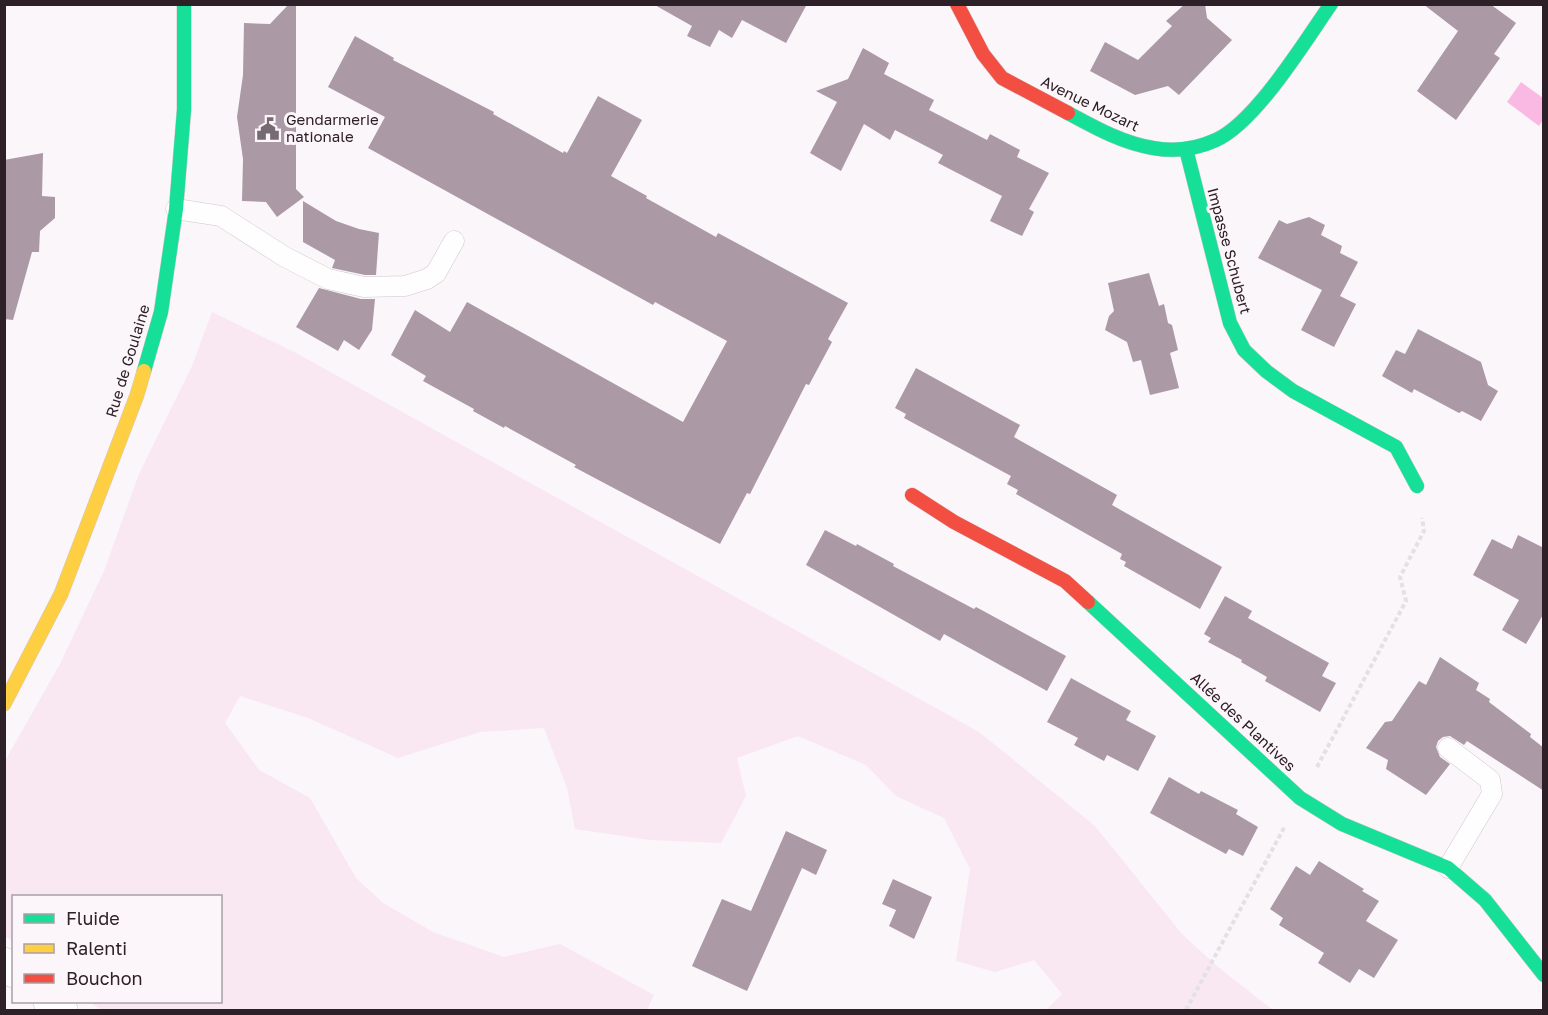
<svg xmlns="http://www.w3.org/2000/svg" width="1548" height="1015" viewBox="0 0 1548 1015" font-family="'Golos Text',sans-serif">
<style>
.green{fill:#f9e7f1}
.water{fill:#fab9e2}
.building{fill:#ab99a5}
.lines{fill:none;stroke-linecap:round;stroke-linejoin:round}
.lane-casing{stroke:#d0c7cc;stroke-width:21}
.street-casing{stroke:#d0c7cc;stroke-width:34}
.fast-casing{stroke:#d0c7cc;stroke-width:15}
.slow-casing{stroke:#d0c7cc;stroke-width:15}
.jam-casing{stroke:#d0c7cc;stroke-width:15}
.path{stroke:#e3e1e2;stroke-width:4;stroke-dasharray:4.5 3;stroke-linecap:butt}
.lane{stroke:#fefefe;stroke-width:20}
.street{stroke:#fefefe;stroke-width:33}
.fast{stroke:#16e098;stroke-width:14}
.slow{stroke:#ffcf43;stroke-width:14}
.jam{stroke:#f24e42;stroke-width:14}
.labels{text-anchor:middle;stroke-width:6;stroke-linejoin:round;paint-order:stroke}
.street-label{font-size:15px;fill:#2d2027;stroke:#fcf5f9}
.poi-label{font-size:15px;fill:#2d2027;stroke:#fcf5f9;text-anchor:start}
</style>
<rect width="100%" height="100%" fill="#fbf6f9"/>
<path class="green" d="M 212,312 L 298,354 L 979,732 L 1095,826 L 1182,934 L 1218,967 L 1273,1010 L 1046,1010 L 1062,994 L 1034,960 L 995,972 L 956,961 L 970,869 L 944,818 L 896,796 L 866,765 L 798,736 L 737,758 L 746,796 L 721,843 L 650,840 L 575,829 L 567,788 L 544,728 L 480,732 L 398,758 L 308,718 L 240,696 L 225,723 L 259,770 L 310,798 L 356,878 L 383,903 L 433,932 L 504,957 L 560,944 L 654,995 L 647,1010 L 101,1010 L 90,1002 L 220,1002 L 220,896 L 14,896 L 13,942 L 4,935 L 5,761 L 60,664 L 104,571 L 139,474 L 192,366 Z"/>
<path class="water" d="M 1521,82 L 1543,98 L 1543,120 L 1539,126 L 1507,102 Z"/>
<path class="building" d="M 289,4 L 296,4 L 296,189 L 304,197 L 277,217 L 266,202 L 242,201 L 243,159 L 237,117 L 243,75 L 244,23 L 270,24 Z
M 653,4 L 807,4 L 786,43 L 742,20 L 732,38 L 719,30 L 710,47 L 687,36 L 692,26 Z
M 1185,4 L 1205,4 L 1207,18 L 1232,40 L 1179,95 L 1168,86 L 1135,95 L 1090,71 L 1105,42 L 1138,60 L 1172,26 L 1166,21 Z
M 1423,4 L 1490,4 L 1516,23 L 1494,54 L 1500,58 L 1456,120 L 1417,91 L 1458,31 Z
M 355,36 L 394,58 L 393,60 L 494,112 L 493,114 L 563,153 L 564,151 L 567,153 L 598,96 L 642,120 L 611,176 L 647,196 L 646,198 L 716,237 L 718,233 L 848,303 L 828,339 L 832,342 L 809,385 L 806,384 L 750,494 L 747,493 L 720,544 L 606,484 L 574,467 L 576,465 L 505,426 L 504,428 L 473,411 L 474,409 L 423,381 L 426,376 L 391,355 L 415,310 L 450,332 L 467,302 L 683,422 L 727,341 L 655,302 L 653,305 L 368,148 L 385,117 L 328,87 Z
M 863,48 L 889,63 L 884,74 L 934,100 L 929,110 L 987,140 L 990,134 L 1020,150 L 1017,157 L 1049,173 L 1029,209 L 1034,212 L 1022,236 L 990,221 L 1002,196 L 938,163 L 943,155 L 895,130 L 890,140 L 864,124 L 841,171 L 810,153 L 837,102 L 816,91 L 848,79 Z
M 43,153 L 42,196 L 55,197 L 55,218 L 40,231 L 39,252 L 32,252 L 13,320 L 4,319 L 4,160 Z
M 303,201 L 336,221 L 359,229 L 379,233 L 376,275 L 365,275 L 332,268 L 335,260 L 303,242 Z
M 1309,217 L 1325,225 L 1321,235 L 1342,246 L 1340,253 L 1358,262 L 1340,296 L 1356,304 L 1334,347 L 1301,330 L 1322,290 L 1258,258 L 1279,220 L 1287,224 Z
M 1149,273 L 1159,306 L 1164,304 L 1168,323 L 1172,325 L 1178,350 L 1170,353 L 1179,388 L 1150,395 L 1141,360 L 1133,362 L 1127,342 L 1105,330 L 1109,316 L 1114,311 L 1108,283 Z
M 319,288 L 361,299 L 375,299 L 372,330 L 359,350 L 344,340 L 338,351 L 296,327 Z
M 1418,329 L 1481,362 L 1488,385 L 1498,391 L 1481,421 L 1462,411 L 1459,413 L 1414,389 L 1412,393 L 1382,376 L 1396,350 L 1405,354 Z
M 916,368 L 1020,425 L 1014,437 L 1117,495 L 1112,505 L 1126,513 L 1222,567 L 1200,609 L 1124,566 L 1126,562 L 1120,559 L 1122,554 L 1016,494 L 1018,490 L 1007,484 L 1011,476 L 904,418 L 906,414 L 895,408 Z
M 825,530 L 856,546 L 857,544 L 894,564 L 893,566 L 974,609 L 976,607 L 1066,656 L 1047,691 L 944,634 L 940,641 L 806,565 Z
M 1518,535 L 1544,548 L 1544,613 L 1526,644 L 1502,630 L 1519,600 L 1473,575 L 1492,539 L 1512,549 Z
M 1225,596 L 1252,611 L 1248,618 L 1329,663 L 1322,676 L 1336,683 L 1320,712 L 1265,681 L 1267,677 L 1241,662 L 1242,660 L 1208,642 L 1211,638 L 1204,634 Z
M 1440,657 L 1479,683 L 1476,690 L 1490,699 L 1489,702 L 1531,734 L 1530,737 L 1544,748 L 1544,791 L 1467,741 L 1464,745 L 1450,736 L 1443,737 L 1438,741 L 1436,747 L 1440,757 L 1450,764 L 1426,795 L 1386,769 L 1388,760 L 1366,748 L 1385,722 L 1392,721 L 1419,681 L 1426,685 Z
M 1071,678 L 1131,711 L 1126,720 L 1156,736 L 1138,771 L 1107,755 L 1104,761 L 1074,745 L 1078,738 L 1047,722 Z
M 1169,777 L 1199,794 L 1201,791 L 1238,810 L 1236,814 L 1258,827 L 1243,856 L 1229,849 L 1226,854 L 1150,813 Z
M 786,831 L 827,850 L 816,875 L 802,868 L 747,991 L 692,966 L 722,899 L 751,911 Z
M 1319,861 L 1364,889 L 1362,891 L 1379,901 L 1366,921 L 1398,940 L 1374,978 L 1359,969 L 1350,983 L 1318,963 L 1324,953 L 1279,925 L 1283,918 L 1270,909 L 1296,866 L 1310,875 Z
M 893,879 L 932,897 L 914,939 L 889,926 L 896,910 L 882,904 Z"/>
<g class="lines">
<g class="lane-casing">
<path id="lane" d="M 176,209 L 221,216 L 285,257 L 328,279 L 364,287 L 405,286 L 427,279 L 436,273 L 454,241
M 1448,748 L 1490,780 L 1492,794 L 1448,868"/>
</g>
<g class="street-casing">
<path id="street" d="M 4,964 L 14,971
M 50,1002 L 61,1010"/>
</g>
<g class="fast-casing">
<path id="fast" d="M 1068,113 C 1094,127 1122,143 1153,148 C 1174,152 1196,149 1216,140 C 1256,122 1305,41 1331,4
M 1186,149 L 1230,323 L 1244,350 L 1266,371 L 1293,391 L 1396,447 L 1417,486
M 144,371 L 161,312 L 176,209 L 184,110 L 184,4
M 1088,602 L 1300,798 L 1342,824 L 1448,868 L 1485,900 L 1544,975"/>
</g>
<g class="slow-casing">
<path id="slow" d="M 4,704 L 61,594 L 137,395 L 144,371"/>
</g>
<g class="jam-casing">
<path id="jam" d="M 957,4 L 983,54 L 1002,78 L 1068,113
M 912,495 L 954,522 L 1065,581 L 1088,602"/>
</g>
<path class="path" d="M 1317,767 L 1406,601 L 1400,577 L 1424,531 L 1422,518
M 1186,1010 L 1285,826"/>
<use href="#lane" class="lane"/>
<use href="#street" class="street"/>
<use href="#fast" class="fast"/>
<use href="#slow" class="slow"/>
<use href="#jam" class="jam"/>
</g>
<defs>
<g id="civic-bare" transform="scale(1.8)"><path d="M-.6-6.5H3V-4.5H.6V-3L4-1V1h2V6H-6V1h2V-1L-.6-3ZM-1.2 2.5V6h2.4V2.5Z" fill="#756b70" stroke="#fcf5f9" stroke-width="2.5" paint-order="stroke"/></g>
</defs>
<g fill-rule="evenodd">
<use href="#civic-bare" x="268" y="129"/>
</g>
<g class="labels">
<g class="street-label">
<text transform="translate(1090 104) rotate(26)" y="5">Avenue Mozart</text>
<text transform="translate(1229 251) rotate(75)" y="5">Impasse Schubert</text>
<text transform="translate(128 361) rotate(-73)" y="5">Rue de Goulaine</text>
<text transform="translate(1243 722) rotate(43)" y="5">Allée des Plantives</text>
</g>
<g class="poi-label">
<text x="286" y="125">Gendarmerie<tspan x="286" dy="17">nationale</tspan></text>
</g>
</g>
<rect width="1548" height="1015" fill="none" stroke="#2d2027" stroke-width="12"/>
<rect x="12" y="895" width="210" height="108" fill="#fcf5f9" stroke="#a9a0a5" stroke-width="1.5"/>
<rect x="24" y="914" width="30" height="9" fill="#16e098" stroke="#a9a0a5" stroke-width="1.5"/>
<text x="66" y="925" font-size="18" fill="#2d2027">Fluide</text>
<rect x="24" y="944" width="30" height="9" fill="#ffcf43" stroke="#a9a0a5" stroke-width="1.5"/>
<text x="66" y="955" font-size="18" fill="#2d2027">Ralenti</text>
<rect x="24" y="974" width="30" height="9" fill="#f24e42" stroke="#a9a0a5" stroke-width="1.5"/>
<text x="66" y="985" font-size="18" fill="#2d2027">Bouchon</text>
</svg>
